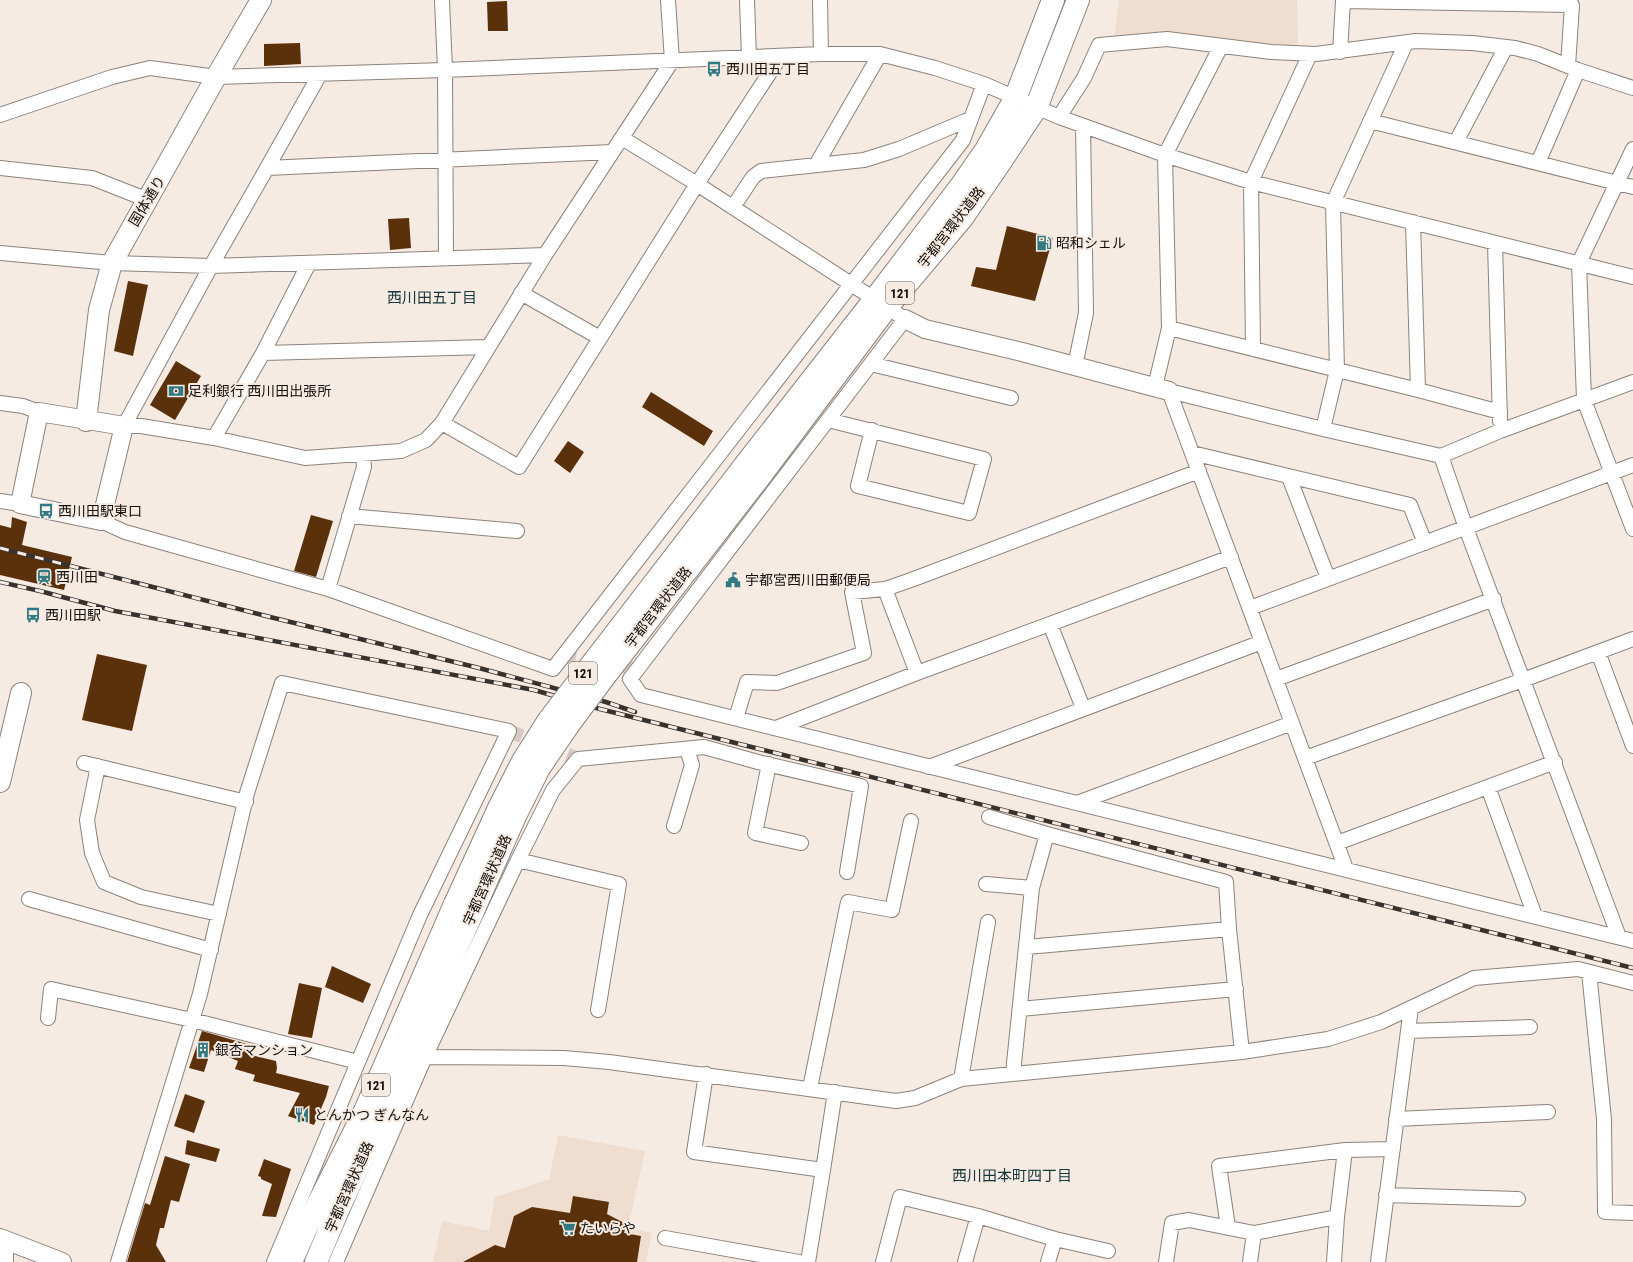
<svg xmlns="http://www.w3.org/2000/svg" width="1633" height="1262" viewBox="0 0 1633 1262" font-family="'Roboto Condensed','Noto Sans JP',sans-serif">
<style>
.built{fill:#efddd0}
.building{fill:#5a310b}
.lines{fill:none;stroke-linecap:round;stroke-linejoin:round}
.minor-tunnel{stroke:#d4cac3;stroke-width:14;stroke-dasharray:14 7;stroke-linecap:butt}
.minor-casing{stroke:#8c827b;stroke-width:16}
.tertiary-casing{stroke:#8c827b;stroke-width:20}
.secondary-casing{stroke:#8c827b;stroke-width:22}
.trunk-casing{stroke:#8c827b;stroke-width:24}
.minor{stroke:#fff;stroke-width:14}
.tertiary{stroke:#fff;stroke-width:18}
.secondary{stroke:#fff;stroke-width:20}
.trunk{stroke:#fff;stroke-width:22}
.rail-casing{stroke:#38322f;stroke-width:4.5}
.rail{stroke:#f6ebe3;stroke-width:3;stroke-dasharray:9;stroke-linecap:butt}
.trunk-bridge-casing{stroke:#8c827b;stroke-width:24;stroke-linecap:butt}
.trunk-bridge{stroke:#fff;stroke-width:22}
.labels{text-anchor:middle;stroke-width:4;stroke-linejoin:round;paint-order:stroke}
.shield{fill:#f6ebe3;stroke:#57514d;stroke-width:1}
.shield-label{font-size:13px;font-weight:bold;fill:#130f0d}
.poi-label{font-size:14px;fill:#130f0d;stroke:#f6ebe3;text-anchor:start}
.street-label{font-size:14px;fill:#130f0d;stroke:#f6ebe3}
.neighbourhood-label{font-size:15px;fill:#15373b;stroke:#f6ebe3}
</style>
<rect width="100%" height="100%" fill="#f6ebe3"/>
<path class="built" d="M 1119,0 L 1297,0 L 1298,48 L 1114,38 Z
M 558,1135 L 645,1151 L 628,1228 L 652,1233 L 646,1262 L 433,1262 L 442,1221 L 489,1231 L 495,1197 L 549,1179 Z"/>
<path class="building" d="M 507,1 L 508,31 L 488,31 L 487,2 Z
M 300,43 L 301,64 L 264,66 L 264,44 Z
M 409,218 L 411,248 L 390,250 L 388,219 Z
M 1007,226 L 1053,238 L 1035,301 L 971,286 L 976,267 L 996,270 Z
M 128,281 L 148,285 L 133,356 L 114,351 Z
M 176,361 L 201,376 L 175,420 L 150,405 Z
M 651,392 L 713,431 L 704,446 L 642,407 Z
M 568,441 L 584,452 L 570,473 L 554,461 Z
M 311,515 L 333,521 L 316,577 L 294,571 Z
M 12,517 L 27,522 L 22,545 L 72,557 L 64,590 L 0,575 L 0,525 L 11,528 Z
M 97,654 L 147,665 L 132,731 L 82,720 Z
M 332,966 L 371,984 L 363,1003 L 325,987 Z
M 299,983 L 322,988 L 312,1038 L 288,1034 Z
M 202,1031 L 254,1046 L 251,1055 L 276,1061 L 277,1068 L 276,1073 L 329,1086 L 326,1097 L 314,1125 L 288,1116 L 300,1093 L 253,1081 L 255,1075 L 235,1069 L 238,1061 L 211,1050 L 204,1072 L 189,1068 Z
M 185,1094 L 205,1101 L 194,1133 L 174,1126 Z
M 187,1140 L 220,1149 L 216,1162 L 185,1154 Z
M 165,1156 L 190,1164 L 179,1202 L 171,1200 L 164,1228 L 160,1228 L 156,1245 L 166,1262 L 127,1262 L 145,1203 L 150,1205 Z
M 264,1159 L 291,1169 L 276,1217 L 262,1216 L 272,1184 L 261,1179 L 261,1177 L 258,1176 Z
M 573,1196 L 609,1202 L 607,1214 L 626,1224 L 624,1233 L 641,1236 L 637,1262 L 463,1262 L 495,1245 L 505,1248 L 514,1216 L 532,1207 L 570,1213 Z"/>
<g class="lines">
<path class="minor-tunnel" d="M 562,656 L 637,670
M 509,731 L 578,759"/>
<g class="minor-casing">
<path id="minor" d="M 442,0 L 445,70 L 446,258
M 747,0 L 749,58
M 820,0 L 821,54
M 1340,52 L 1343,1 L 1572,5 L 1568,66
M 0,115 L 112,77 L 150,68 L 216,77 L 445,70 L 821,54 L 880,54 L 935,68 L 984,84 L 1059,117 L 1165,155 L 1251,182 L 1633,277
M 1059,117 L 1084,78 L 1099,45 L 1167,39 L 1271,52 L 1316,54 L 1416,41 L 1472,43 L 1515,48 L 1538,54 L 1578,70 L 1633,88
M 1370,121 L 1633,187
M 622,138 L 697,184 L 905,319 L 630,679 L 641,695 L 1633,941
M 1456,142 L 1506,47
M 1633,149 L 1579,263 L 1584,400 L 1633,529
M 612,152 L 267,168 L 211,266 L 124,426 L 141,426 L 214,438 L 305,458 L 401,451 L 426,440 L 442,423 L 545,255 L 672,61 L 668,0
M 1538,163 L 1578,70
M 816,165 L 880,54
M 0,168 L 92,178 L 148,200
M 267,168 L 320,74
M 733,207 L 753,177 L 761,171 L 864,160 L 899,149 L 970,119
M 1413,222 L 1418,390
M 1495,243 L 1500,421
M 0,253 L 112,263 L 211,266 L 545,255
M 521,293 L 600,338
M 1169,328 L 1418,390 L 1500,412
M 1253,349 L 1251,182 L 1310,54
M 263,353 L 309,263
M 871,364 L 1011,398
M 1075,366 L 1086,313 L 1083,126
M 1155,387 L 1169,328 L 1165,155 L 1221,46
M 1169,391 L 1346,869
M 1169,391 L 1323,429 L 1441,456 L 1500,431 L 1633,382
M 0,403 L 23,406 L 39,412
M 828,420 L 984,459 L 969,513 L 858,486 L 872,430
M 442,423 L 519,467 L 697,184 L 780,57
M 1323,429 L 1337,370 L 1333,203 L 1406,43
M 214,438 L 263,353 L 488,347
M 1192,453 L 1410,505 L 1425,543
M 1441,456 L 1466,528 L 1619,937
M 1289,477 L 1328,578
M 0,501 L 20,504
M 349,516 L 517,531
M 101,521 L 125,532 L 328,589 L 553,669 L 963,140 L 984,84
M 328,589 L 364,467 L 363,455
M 885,589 L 917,673
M 1250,608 L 1633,465
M 1050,624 L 1083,708
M 1598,652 L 1633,746
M 1276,679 L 1494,599
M 736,718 L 747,682 L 777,683 L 864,653 L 852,592 L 885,589 L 911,580 L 1199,471
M 776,728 L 917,673 L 1231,557
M 1305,758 L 1523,680 L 1633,639
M 84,763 L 246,802
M 769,764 L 755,833 L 801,843
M 98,766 L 87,820 L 92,853 L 104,882 L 141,897 L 219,914
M 929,767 L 1262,642
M 1488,787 L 1535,916
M 1077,803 L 1292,723
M 989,817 L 1047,834
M 674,826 L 692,765 L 687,749
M 1337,843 L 1555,762
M 518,860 L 619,884 L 598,1010
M 986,884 L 1032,888
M 29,899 L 211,950
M 1027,947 L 1229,929
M 1589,972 L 1604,1119 L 1605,1212 L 1633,1213
M 1020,1009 L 1236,989
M 48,1018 L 51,989 L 192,1020 L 358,1062
M 1408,1031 L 1530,1027
M 425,1057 L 564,1058 L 609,1062 L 896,1101 L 915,1098 L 961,1079 L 1242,1052 L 1328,1039 L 1381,1022 L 1474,978 L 1578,969 L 1633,983
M 1013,1073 L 1032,888 L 1047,834 L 1226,882 L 1229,929 L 1242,1052
M 706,1074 L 694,1152 L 823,1170 L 808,1262
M 961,1079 L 988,922
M 810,1088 L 848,902 L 892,910 L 911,821
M 1396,1119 L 1548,1112
M 823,1170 L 835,1092
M 1386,1195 L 1518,1199
M 1337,1217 L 1345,1150
M 1228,1227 L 1219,1166 L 1345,1150 L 1393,1149
M 1254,1233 L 1337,1217 L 1334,1262
M 665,1238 L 799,1262
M 1055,1239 L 1108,1251
M 6,1241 L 6,1262
M 118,1262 L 200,994 L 247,793 L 282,683 L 509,731 L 420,915 L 274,1262
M 336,1262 L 425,1057 L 518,860 L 553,790 L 578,759 L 704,747 L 758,762 L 861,786 L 847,872
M 883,1262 L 900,1197 L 978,1216 L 1055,1239 L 1048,1262
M 965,1262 L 978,1216
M 1166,1262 L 1172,1223 L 1189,1220 L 1254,1233 L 1250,1262
M 1378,1262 L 1411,1008"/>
</g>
<g class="tertiary-casing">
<path id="tertiary" d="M 905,319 L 925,329 L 1022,352 L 1169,391
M 39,412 L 124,426 L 101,521 L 20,504 Z
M 0,1238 L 62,1262"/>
</g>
<g class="secondary-casing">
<path id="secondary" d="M 86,421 L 99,310 L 112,263 L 216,77 L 261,0
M 0,782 L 21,693"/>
</g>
<g class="trunk-casing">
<path id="trunk" d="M 746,464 L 875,299 L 961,186 L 986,150 L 1015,99 L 1053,0
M 761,475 L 887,307 L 962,218 L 1001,161 L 1036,108 L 1078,0
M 291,1262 L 306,1228 L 365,1111 L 455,904
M 316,1262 L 338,1210 L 413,1047 L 473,911"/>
</g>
<use href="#minor" class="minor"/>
<use href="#tertiary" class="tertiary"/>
<use href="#secondary" class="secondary"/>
<use href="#trunk" class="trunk"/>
<g class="rail-casing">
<path id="rail" d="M 0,548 L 270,617 L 479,668 L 606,702 L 635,712
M 0,582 L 40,591 L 115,611 L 534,690 L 600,709 L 1633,968"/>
</g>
<use href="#rail" class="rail"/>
<g class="trunk-bridge-casing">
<path id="trunk-bridge" d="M 455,904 L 499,808 L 523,761 L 549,720 L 746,464
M 473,911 L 515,816 L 539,768 L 569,724 L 604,677 L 761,475"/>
</g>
<use href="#trunk-bridge" class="trunk-bridge"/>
</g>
<defs>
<g id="bus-bare" transform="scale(1.2)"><path d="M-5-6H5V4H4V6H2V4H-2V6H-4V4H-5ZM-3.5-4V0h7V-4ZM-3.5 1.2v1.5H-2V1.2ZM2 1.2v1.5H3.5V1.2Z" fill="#317983" stroke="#f6ebe3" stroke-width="2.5" paint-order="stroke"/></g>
<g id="fuel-bare" transform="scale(1.2)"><path d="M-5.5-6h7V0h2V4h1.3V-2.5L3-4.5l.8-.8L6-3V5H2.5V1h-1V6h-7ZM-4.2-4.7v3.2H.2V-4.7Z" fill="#317983" stroke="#f6ebe3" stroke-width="2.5" paint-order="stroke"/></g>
<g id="bank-bare" transform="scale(1.2)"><path d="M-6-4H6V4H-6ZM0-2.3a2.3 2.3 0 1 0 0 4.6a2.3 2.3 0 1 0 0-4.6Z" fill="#317983" stroke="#f6ebe3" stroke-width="2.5" paint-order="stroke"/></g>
<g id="station-bare" transform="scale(1.2)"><path d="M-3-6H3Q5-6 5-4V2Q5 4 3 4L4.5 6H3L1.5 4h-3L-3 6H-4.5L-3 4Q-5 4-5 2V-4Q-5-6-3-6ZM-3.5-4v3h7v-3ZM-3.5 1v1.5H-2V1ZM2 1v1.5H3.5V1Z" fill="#317983" stroke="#f6ebe3" stroke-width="2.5" paint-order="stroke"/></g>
<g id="civic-bare" transform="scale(1.2)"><path d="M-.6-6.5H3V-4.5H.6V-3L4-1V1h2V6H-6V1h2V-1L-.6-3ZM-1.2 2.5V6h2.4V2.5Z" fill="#317983" stroke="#f6ebe3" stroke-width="2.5" paint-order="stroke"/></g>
<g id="building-bare" transform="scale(1.2)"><path d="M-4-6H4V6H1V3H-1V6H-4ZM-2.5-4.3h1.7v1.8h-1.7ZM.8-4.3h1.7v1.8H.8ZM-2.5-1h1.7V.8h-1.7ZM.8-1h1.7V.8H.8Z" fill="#317983" stroke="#f6ebe3" stroke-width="2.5" paint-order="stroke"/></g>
<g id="restaurant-bare" transform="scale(1.2)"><path d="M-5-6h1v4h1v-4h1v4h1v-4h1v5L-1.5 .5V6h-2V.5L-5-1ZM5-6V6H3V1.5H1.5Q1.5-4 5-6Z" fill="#317983" stroke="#f6ebe3" stroke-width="2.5" paint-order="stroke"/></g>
<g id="supermarket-bare" transform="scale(1.2)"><path d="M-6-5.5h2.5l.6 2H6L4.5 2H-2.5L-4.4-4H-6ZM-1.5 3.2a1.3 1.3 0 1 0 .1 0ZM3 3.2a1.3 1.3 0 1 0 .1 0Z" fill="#317983" stroke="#f6ebe3" stroke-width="2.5" paint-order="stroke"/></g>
</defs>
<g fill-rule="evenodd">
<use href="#bus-bare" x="714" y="69"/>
<use href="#fuel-bare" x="1044" y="243"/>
<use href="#bank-bare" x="176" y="391"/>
<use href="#bus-bare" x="46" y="511"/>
<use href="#station-bare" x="44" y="577"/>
<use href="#civic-bare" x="733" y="580"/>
<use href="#bus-bare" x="33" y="615"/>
<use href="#building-bare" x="203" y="1050"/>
<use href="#restaurant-bare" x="302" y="1115"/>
<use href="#supermarket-bare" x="568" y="1228"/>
</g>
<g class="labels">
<g class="shield">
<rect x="886" y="282" width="28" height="22" rx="3"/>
<rect x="569" y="662" width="28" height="22" rx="3"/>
<rect x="362" y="1074" width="28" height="22" rx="3"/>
</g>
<g class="shield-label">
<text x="900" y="298">121</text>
<text x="583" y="678">121</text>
<text x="376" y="1090">121</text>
</g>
<g class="poi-label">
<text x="726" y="74">西川田五丁目</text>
<text x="1056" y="248">昭和シェル</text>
<text x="188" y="396">足利銀行 西川田出張所</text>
<text x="58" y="516">西川田駅東口</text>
<text x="56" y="582">西川田</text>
<text x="745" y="585">宇都宮西川田郵便局</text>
<text x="45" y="620">西川田駅</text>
<text x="215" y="1055">銀杏マンション</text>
<text x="314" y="1120">とんかつ ぎんなん</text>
<text x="580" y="1233">たいらや</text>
</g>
<g class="street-label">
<text transform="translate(147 201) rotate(-59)" y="5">国体通り</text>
<text transform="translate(951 227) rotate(-52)" y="5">宇都宮環状道路</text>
<text transform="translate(658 607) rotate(-52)" y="5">宇都宮環状道路</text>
<text transform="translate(487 880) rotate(-66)" y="5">宇都宮環状道路</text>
<text transform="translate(349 1187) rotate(-66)" y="5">宇都宮環状道路</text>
</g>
<g class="neighbourhood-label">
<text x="432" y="303">西川田五丁目</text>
<text x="1012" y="1181">西川田本町四丁目</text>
</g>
</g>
</svg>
